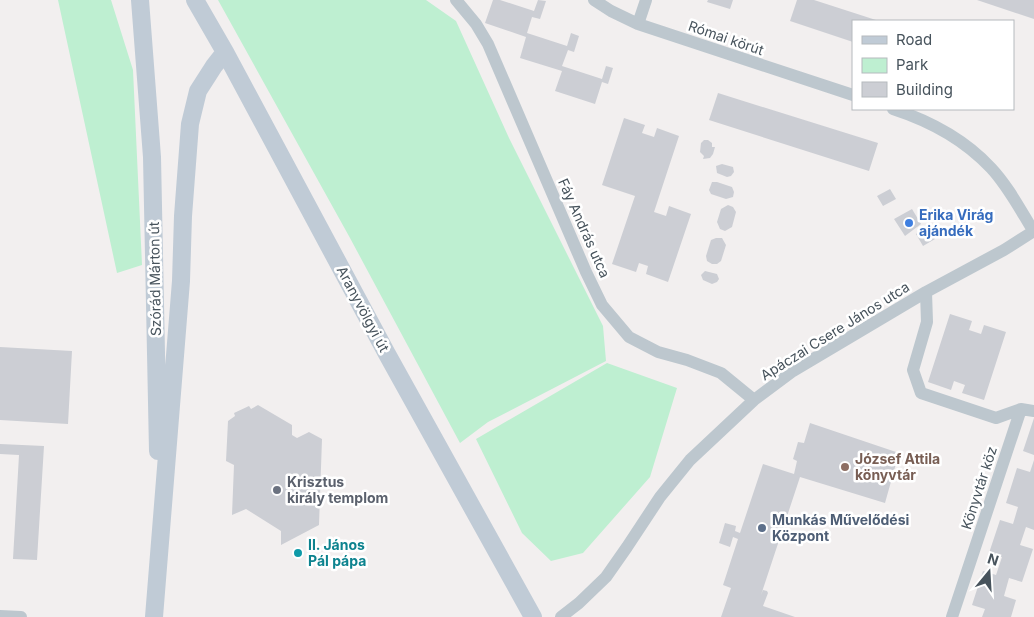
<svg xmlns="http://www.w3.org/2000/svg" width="1034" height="617" viewBox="0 0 1034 617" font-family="Inter,sans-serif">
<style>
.green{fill:#beefd1}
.building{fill:#ccced4}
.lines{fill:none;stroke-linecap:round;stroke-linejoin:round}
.street{stroke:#bdc7ce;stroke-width:12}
.secondary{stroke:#c0cbd6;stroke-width:18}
.shop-dot{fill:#3f7fe0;stroke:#fff;stroke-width:2}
.education-dot{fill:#8d6e63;stroke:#fff;stroke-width:2}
.worship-dot{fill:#6b7280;stroke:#fff;stroke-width:2}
.service-dot{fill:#5c6f8a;stroke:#fff;stroke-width:2}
.culture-dot{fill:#0f9aa8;stroke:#fff;stroke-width:2}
.labels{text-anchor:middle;stroke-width:5;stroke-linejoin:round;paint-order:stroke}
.street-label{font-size:14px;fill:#47535c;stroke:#fff}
.shop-label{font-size:14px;font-weight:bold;fill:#366cbe;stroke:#fff;text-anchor:start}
.education-label{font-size:14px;font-weight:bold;fill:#785e54;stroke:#fff;text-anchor:start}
.worship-label{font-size:14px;font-weight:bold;fill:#5b616d;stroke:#fff;text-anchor:start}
.service-label{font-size:14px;font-weight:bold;fill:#4e5e75;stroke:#fff;text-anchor:start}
.culture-label{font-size:14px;font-weight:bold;fill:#0d838f;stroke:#fff;text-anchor:start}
</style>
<rect width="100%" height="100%" fill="#f2efef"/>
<path class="green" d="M 58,0 L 111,0 L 133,70 L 142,265 L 117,273 Z
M 218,0 L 426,0 L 456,21 L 509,138 L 603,326 L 606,361 L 488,422 L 460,443 L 350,238 Z
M 607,363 L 677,388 L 650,477 L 583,553 L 551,561 L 522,533 L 476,439 Z"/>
<path class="building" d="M 493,0 L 500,0 L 534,11 L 538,0 L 546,1 L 540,19 L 532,17 L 527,33 L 567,46 L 571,33 L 579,36 L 574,52 L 568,50 L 562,66 L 602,79 L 606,66 L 613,68 L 608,84 L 602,82 L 595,104 L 555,91 L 562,71 L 520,58 L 526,37 L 485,23 Z
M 708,0 L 733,0 L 730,9 L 707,2 Z
M 797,0 L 814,0 L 879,21 L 853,21 L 853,42 L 790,21 Z
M 977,0 L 1034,0 L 1034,19 Z
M 718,93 L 878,143 L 869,171 L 709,120 Z
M 624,118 L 645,125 L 642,133 L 654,137 L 657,128 L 679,136 L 654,212 L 666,216 L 669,206 L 691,214 L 668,282 L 646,274 L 648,266 L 639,263 L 636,272 L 612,264 L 635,196 L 602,185 Z
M 704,140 L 708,140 L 712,143 L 712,147 L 715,147 L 713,154 L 710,158 L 703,159 L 704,156 L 700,152 L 701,143 Z
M 722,164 L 733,167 L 734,172 L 731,176 L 727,177 L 717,173 L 716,166 Z
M 712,182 L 717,182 L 732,187 L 734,192 L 733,197 L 726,199 L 711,194 L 709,190 Z
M 890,189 L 896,199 L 883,206 L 877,196 Z
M 728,205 L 733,207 L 736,212 L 732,227 L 725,231 L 720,229 L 717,222 L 721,209 Z
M 912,209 L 921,224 L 905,236 L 894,219 Z
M 927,227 L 935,239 L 923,246 L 916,234 Z
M 716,238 L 722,238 L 726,245 L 721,261 L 717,264 L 712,264 L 707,261 L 706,256 L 711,240 Z
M 705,271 L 717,274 L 719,279 L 717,282 L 712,284 L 703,280 L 701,275 Z
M 950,314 L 972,321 L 969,330 L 981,334 L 984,325 L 1006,332 L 984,400 L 962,393 L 965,385 L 954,381 L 951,390 L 928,382 Z
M 0,347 L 72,351 L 68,424 L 0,420 Z
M 258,405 L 292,425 L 292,435 L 297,438 L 309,432 L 322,439 L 319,525 L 281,545 L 281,531 L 246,509 L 232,515 L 234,465 L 226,461 L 228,421 L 235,416 L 234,413 L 249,406 L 251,409 Z
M 1034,418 L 1034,455 L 1023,451 Z
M 810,423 L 899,453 L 885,503 L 800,477 L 761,595 L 763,590 L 767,591 L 768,593 L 763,606 L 795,617 L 721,617 L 731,588 L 723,585 L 738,539 L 733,537 L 730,547 L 719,543 L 725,523 L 736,526 L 735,531 L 740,533 L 763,464 L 794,474 L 797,461 L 793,459 L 796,449 L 798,442 L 804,443 Z
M 0,444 L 44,446 L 37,560 L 13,559 L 19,455 L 0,454 Z
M 1034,460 L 1034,530 L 1026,527 L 1020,545 L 1033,549 L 1022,582 L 1009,578 L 1004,596 L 1016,600 L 1011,617 L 982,617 L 985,609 L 972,605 L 983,571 L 996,575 L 1002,557 L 989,553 L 1000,520 L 1013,524 L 1018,507 L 1006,503 L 1017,468 L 1030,472 Z"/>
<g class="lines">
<path class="street" d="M 456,0 L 476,24 L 488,44 L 586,272 L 602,305 L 629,337 L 658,352 L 687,360 L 721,373 L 754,400
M 594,0 L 611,11 L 638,24 L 853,95
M 638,24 L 646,0
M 893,109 C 930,121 964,139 991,168 C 1008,186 1021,211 1034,232
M 926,292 L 927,322 L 913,370 L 921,393 L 996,418 L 1021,409
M 0,616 L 21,617
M 561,617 L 579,603 L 606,577 L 627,547 L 660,497 L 690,460 L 754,400 L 793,371 L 926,292 L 1004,250 L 1034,231
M 952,617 L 1021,409 L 1034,411"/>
<path class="secondary" d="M 140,0 L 152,157 L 158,451
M 195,0 L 225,52 L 387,354 L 533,617
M 154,617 L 181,281 L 183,216 L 190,124 L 198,91 L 214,66 L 225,52"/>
</g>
<circle class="shop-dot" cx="909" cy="223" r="5"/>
<circle class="education-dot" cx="845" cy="467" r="5"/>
<circle class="worship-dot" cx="277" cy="490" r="5"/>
<circle class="service-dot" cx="762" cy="528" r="5"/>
<circle class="culture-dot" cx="298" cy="553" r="5"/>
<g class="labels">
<g class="street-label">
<text transform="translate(726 38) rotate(19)" y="5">Római körút</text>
<text transform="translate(584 228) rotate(66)" y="5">Fáy András utca</text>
<text transform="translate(155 279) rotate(-91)" y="5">Szórád Márton út</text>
<text transform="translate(363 309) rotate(62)" y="5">Aranyvölgyi út</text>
<text transform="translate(835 331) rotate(-32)" y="5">Apáczai Csere János utca</text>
<text transform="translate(979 488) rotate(-72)" y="5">Könyvtár köz</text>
</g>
<g class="shop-label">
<text x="919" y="220">Erika Virág<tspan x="919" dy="16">ajándék</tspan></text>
</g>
<g class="education-label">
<text x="855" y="464">József Attila<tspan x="855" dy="16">könyvtár</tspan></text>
</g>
<g class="worship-label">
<text x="287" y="487">Krisztus<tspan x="287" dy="16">király templom</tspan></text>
</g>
<g class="service-label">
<text x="772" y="525">Munkás Művelődési<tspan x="772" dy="16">Központ</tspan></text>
</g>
<g class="culture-label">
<text x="308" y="550">II. János<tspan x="308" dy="16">Pál pápa</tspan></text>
</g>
</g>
<rect x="852" y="20" width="162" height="90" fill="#ffffff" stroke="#b5babe"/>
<rect x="862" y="36" width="25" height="8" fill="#c0cbd6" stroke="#b5babe"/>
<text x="896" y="45" font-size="15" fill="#47535c">Road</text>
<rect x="862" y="58" width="25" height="15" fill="#beefd1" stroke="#b5babe"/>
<text x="896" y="70" font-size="15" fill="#47535c">Park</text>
<rect x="862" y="82" width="25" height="15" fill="#ccced4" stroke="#b5babe"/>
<text x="896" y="95" font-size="15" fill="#47535c">Building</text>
<g transform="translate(989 572) rotate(18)" stroke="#ffffff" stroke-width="4" paint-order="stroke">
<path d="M0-4L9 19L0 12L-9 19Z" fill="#47535c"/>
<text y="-8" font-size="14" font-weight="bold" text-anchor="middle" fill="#47535c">N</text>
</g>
</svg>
